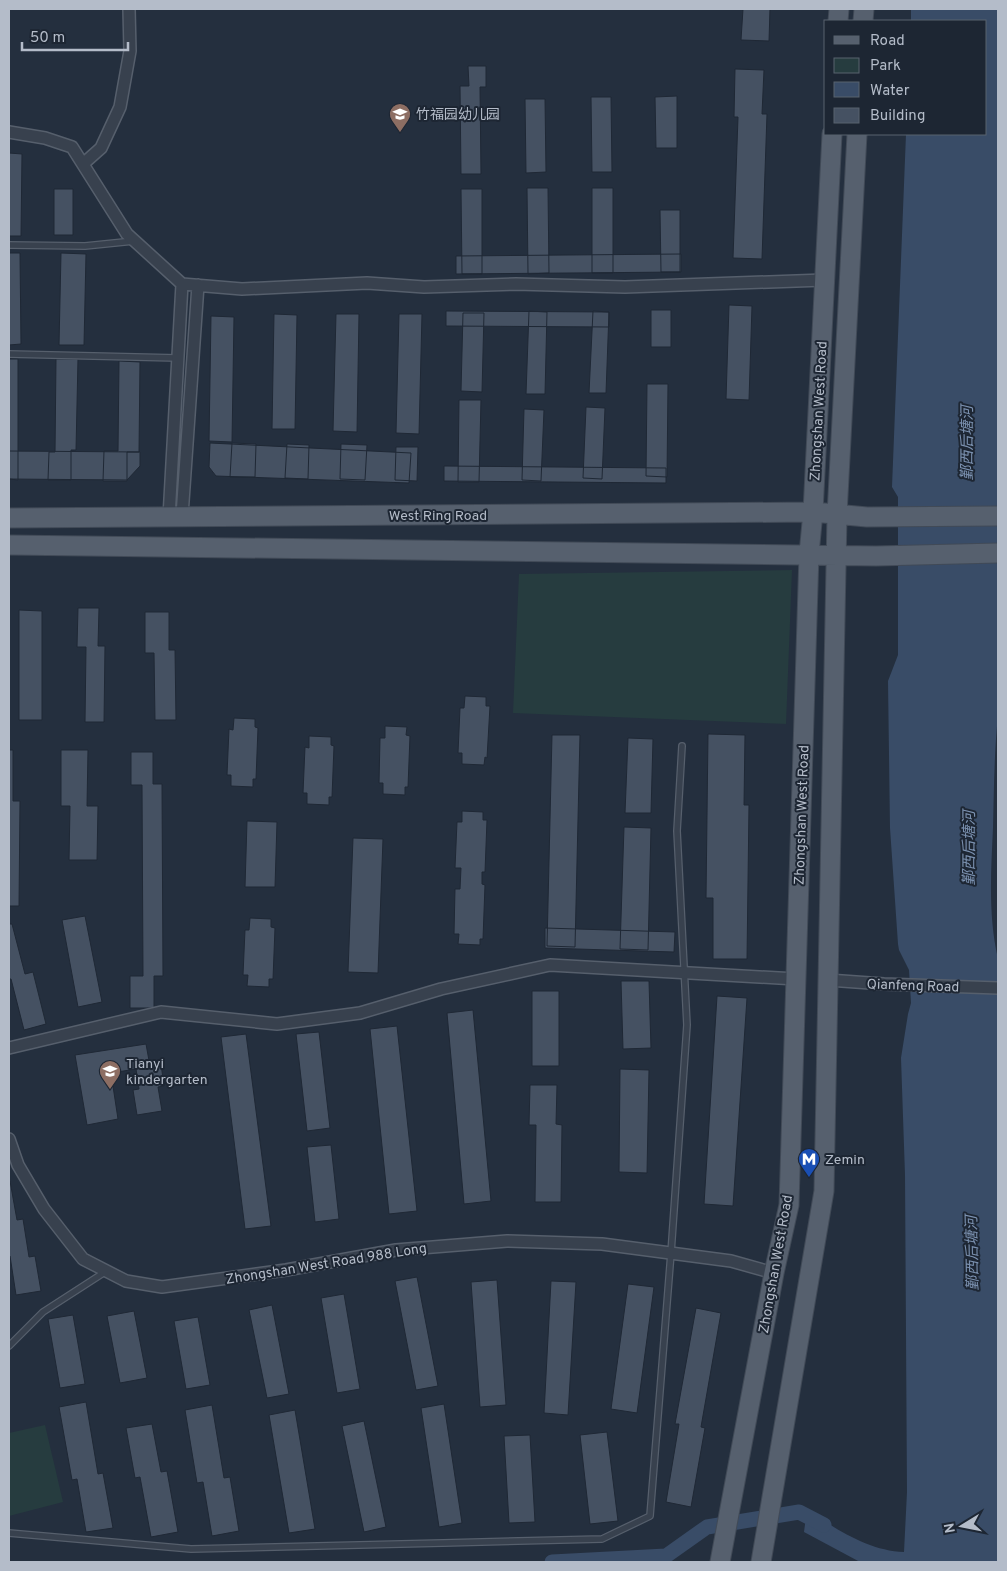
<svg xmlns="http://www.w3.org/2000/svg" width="1007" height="1571" viewBox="0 0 1007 1571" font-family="Overpass,'Noto Sans SC',sans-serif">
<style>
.green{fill:#263c3f}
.water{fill:#394c67}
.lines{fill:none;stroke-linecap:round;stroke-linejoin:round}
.canal{stroke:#394c67;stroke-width:15}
.building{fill:#455162;stroke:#1f2835}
.service-casing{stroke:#565f6c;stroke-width:8}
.minor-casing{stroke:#565f6c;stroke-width:14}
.primary-casing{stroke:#414a57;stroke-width:21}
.service{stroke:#38414e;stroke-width:5.5}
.minor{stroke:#38414e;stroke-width:11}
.primary{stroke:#56606e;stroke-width:19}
.labels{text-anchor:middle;stroke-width:4;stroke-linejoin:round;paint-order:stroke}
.poi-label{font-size:14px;fill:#b4bcc9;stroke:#1d2633;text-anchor:start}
.street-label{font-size:14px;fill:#b4bcc9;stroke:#1d2633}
.water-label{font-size:15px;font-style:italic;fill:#7c92b1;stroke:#1d2633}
</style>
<rect width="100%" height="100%" fill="#242f3e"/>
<path class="green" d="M 792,570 L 786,724 L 513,713 L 519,574 Z
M 45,1425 L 63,1502 L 9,1516 L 9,1433 Z"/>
<path class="water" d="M 911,9 L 998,9 L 998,376 L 997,393 L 998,716 C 994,754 994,791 993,828 C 991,872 988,916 998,959 L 998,1562 L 860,1562 L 804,1532 L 807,1509 C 835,1529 869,1551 904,1552 L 907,1492 L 905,1175 L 901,1058 L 908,1014 L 911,1003 L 909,970 L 899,950 L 898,944 L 890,828 L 888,681 L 898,655 L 898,497 L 892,487 L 906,134 L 986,134 L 986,21 L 911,21 Z"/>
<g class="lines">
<path class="canal" d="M 552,1562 L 666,1556 L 707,1527 L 799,1512 L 824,1525"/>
</g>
<path class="building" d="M 743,9 L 770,9 L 769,41 L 741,40 Z
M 468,66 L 486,66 L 486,87 L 480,87 L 481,174 L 461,174 L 460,86 L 469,86 Z
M 735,69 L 764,70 L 762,114 L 767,114 L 762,259 L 733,258 L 738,117 L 734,117 Z
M 677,96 L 677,148 L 656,148 L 655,97 Z
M 591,97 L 611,97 L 612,172 L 592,172 Z
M 525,99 L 545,99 L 546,172 L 526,173 Z
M 9,153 L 22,154 L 21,236 L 9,236 Z
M 527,188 L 548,188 L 549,273 L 528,274 Z
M 592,188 L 613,188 L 613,273 L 592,273 Z
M 54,189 L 73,189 L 73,235 L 54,235 Z
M 461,189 L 482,189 L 482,274 L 462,274 Z
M 660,210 L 680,210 L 680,272 L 661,272 Z
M 9,253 L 20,253 L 21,344 L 9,345 Z
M 61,253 L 86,254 L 84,345 L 59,345 Z
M 681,254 L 681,272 L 456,274 L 456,256 Z
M 729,305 L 752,306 L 749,400 L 726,399 Z
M 651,310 L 671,310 L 671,347 L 651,347 Z
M 446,311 L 609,312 L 609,327 L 446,326 Z
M 529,311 L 547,312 L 545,394 L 526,394 Z
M 593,311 L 609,312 L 606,393 L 589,393 Z
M 463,313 L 484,313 L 482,392 L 461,391 Z
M 274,314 L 297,315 L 295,429 L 272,429 Z
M 336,314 L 359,314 L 357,432 L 333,431 Z
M 399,314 L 422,314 L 419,434 L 396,433 Z
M 211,316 L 234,317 L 232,442 L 209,441 Z
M 9,359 L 18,359 L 18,480 L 9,479 Z
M 56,359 L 78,359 L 76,450 L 71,450 L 71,480 L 48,480 L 49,452 L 55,452 Z
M 119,361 L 140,362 L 139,452 L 127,452 L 127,481 L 103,481 L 104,451 L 118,451 Z
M 647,384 L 668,384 L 667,477 L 646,476 Z
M 459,400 L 481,400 L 479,482 L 458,482 Z
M 586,407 L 605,408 L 602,479 L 583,478 Z
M 524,409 L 544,410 L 541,481 L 522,480 Z
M 210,443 L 411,453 L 409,483 L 216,476 L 209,467 Z
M 232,443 L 256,444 L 255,477 L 230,477 Z
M 287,444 L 309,445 L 308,479 L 285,478 Z
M 341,444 L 367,445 L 365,480 L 340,479 Z
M 396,447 L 418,447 L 417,481 L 395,480 Z
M 9,451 L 140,452 L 140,466 L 127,480 L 9,479 Z
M 444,466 L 666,468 L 666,483 L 444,481 Z
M 78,608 L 99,608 L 98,646 L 105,646 L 104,722 L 85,722 L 86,647 L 77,647 Z
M 19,610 L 42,611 L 42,720 L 19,720 Z
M 145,612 L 169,612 L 169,650 L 175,650 L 176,720 L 155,720 L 154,653 L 145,653 Z
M 465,696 L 486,697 L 486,706 L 490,706 L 487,758 L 485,757 L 484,765 L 462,764 L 462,753 L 458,753 L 460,708 L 464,708 Z
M 234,718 L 255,719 L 255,727 L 258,728 L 256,779 L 253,779 L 253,787 L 231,786 L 231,775 L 227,775 L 229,729 L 233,730 Z
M 385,726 L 407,727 L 406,735 L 410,736 L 408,787 L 405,787 L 405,795 L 383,794 L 383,783 L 379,783 L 380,738 L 385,738 Z
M 708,734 L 745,735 L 744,805 L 749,805 L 747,959 L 713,959 L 713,898 L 706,898 Z
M 552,735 L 580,735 L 575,947 L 547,946 Z
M 309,736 L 331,737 L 331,745 L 334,746 L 332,797 L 329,797 L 329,805 L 307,804 L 307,793 L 303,793 L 305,747 L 309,748 Z
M 628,738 L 653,739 L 651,813 L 625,813 Z
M 9,750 L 13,750 L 13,801 L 20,801 L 19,906 L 9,906 Z
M 61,750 L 88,750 L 87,806 L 98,806 L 97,860 L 69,860 L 70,806 L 61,806 Z
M 131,752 L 153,752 L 153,784 L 162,784 L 163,976 L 154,976 L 154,1008 L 130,1008 L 130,976 L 143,976 L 142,785 L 131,785 Z
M 462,811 L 483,812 L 483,820 L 487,820 L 485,872 L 482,872 L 482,884 L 485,885 L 483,939 L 480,939 L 480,945 L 458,944 L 459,934 L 454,934 L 455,889 L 460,889 L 461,868 L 455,868 L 457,822 L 462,822 Z
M 247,821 L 277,822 L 275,887 L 245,887 Z
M 624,827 L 651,828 L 648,950 L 620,949 Z
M 353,838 L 383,839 L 378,973 L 348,972 Z
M 85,916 L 102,1002 L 78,1007 L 62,920 Z
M 250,918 L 271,919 L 271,927 L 275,928 L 273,979 L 269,979 L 269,987 L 247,986 L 248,975 L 243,975 L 245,930 L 249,930 Z
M 9,924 L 12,924 L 25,974 L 33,972 L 46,1024 L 24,1030 L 11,979 L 9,979 Z
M 545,928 L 675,932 L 674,952 L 545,948 Z
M 621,981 L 649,981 L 651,1048 L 623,1049 Z
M 532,991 L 559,991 L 559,1066 L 532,1066 Z
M 717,996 L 747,998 L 733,1206 L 704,1204 Z
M 473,1010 L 491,1201 L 464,1204 L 447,1013 Z
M 397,1026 L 417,1211 L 389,1214 L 370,1029 Z
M 319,1032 L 330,1128 L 307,1131 L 296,1034 Z
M 246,1034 L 271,1226 L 245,1229 L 221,1037 Z
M 146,1044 L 150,1066 L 161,1064 L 164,1086 L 158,1087 L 162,1111 L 137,1115 L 133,1090 L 139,1089 L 136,1069 L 111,1073 L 118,1119 L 87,1125 L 75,1055 Z
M 620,1069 L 649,1070 L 647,1173 L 619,1172 Z
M 530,1085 L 557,1085 L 556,1124 L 562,1125 L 561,1202 L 535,1202 L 536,1125 L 529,1125 Z
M 331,1145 L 339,1219 L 315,1222 L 307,1147 Z
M 9,1181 L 10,1181 L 17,1220 L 23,1219 L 29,1257 L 35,1256 L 41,1291 L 16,1295 L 10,1256 L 9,1256 Z
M 417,1277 L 438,1386 L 416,1390 L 395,1281 Z
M 497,1280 L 506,1405 L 480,1407 L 471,1282 Z
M 551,1281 L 576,1282 L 568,1415 L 544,1413 Z
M 628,1284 L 654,1287 L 637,1413 L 611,1409 Z
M 344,1294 L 360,1389 L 337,1393 L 321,1298 Z
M 272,1305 L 289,1394 L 267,1398 L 249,1310 Z
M 696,1308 L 721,1313 L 701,1427 L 705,1428 L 691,1507 L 666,1502 L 679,1424 L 675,1424 Z
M 134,1311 L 147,1378 L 120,1383 L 107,1316 Z
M 73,1315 L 85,1384 L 60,1388 L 48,1319 Z
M 198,1317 L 210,1385 L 186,1389 L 174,1321 Z
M 86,1402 L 98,1474 L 103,1473 L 113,1528 L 86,1532 L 77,1479 L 72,1480 L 59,1407 Z
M 444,1404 L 462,1523 L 439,1527 L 421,1408 Z
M 212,1405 L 224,1478 L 230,1477 L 239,1531 L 212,1536 L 203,1482 L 197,1483 L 185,1410 Z
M 295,1410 L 315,1529 L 289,1533 L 269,1415 Z
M 364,1421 L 386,1527 L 364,1532 L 342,1426 Z
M 152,1424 L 161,1472 L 167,1471 L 178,1532 L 151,1537 L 140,1477 L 135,1478 L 126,1428 Z
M 607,1432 L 618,1521 L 590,1524 L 580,1435 Z
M 530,1435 L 535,1522 L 509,1523 L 504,1436 Z"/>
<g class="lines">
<g class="service-casing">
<path id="service" d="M 9,245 L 85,246 L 134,241
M 9,354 L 178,358
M 9,1346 L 43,1312 L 105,1272
M 9,1533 L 191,1549 L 443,1543 L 602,1539 L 650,1516 L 671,1253 L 687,1025 L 677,831 L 682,746"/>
</g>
<g class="minor-casing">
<path id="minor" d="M 9,132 L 45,138 L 72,147 L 127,234 L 182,284 L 242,289 L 367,283 L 424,287 L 516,284 L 625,287 L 824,280
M 83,164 L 101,148 L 120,107 L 130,51 L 129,9
M 182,516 L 198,285
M 169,517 L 182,284
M 828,980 L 884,984 L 998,988
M 9,1048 L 161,1012 L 277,1024 L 360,1013 L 441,989 L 550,965 L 796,979
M 9,1139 L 18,1165 L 44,1209 L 83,1259 L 126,1281 L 162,1287 L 286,1270 L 396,1250 L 507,1241 L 602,1244 L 731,1261 L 774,1273"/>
</g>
<g class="primary-casing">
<path id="primary" d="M 838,21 L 839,9
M 863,21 L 864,9
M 9,518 L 813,512 L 867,517 L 998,516
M 9,545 L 876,556 L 998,553
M 720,1562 L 774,1273 L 789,1205 L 809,554 L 813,512 L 832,134
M 761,1562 L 824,1191 L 837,515 L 857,134"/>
</g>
<use href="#service" class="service"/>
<use href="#minor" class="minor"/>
<use href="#primary" class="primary"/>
</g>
<defs>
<g id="school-pin" transform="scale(1.125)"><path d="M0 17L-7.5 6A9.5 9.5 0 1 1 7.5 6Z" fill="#8d6e63" stroke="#1d2633"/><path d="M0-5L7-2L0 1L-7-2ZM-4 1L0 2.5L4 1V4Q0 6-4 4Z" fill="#fff"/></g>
<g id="metro-pin" transform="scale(1.125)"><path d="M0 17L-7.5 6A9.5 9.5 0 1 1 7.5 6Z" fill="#1a4fb4" stroke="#1d2633"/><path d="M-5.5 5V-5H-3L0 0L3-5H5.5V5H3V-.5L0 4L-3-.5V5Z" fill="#fff"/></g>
</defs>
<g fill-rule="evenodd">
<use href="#school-pin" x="400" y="114"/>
<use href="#school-pin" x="110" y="1071"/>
<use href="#metro-pin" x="809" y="1159"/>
</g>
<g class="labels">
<g class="poi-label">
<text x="416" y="119">竹福园幼儿园</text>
<text x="126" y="1068">Tianyi<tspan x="126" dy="16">kindergarten</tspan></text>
<text x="825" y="1164">Zemin</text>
</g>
<g class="street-label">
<text transform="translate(818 411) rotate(-87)" y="5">Zhongshan West Road</text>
<text x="438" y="520">West Ring Road</text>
<text transform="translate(801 815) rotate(-88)" y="5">Zhongshan West Road</text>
<text transform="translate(913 985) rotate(2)" y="5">Qianfeng Road</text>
<text transform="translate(326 1263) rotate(-9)" y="5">Zhongshan West Road 988 Long</text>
<text transform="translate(775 1264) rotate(-80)" y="5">Zhongshan West Road</text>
</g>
<g class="water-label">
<text transform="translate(967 443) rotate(-90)" y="5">鄞西后塘河</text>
<text transform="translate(969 848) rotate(-90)" y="5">鄞西后塘河</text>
<text transform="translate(972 1253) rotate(-91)" y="5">鄞西后塘河</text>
</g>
</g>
<rect width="1007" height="1571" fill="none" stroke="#b4bcc9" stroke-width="20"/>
<rect x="824" y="20" width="162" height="115" fill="#1d2633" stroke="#59626f"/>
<rect x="834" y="36" width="25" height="8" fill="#56606e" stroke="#59626f"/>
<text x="870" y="45" font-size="15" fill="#b4bcc9">Road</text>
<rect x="834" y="58" width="25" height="15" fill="#263c3f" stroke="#59626f"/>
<text x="870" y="70" font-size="15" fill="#b4bcc9">Park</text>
<rect x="834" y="82" width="25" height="15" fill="#394c67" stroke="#59626f"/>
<text x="870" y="95" font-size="15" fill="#b4bcc9">Water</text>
<rect x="834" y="108" width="25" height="15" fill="#455162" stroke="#59626f"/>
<text x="870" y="120" font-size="15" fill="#b4bcc9">Building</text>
<g transform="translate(962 1526) rotate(260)" stroke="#1d2633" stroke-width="4" paint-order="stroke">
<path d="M0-4L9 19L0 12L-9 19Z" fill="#b4bcc9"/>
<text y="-8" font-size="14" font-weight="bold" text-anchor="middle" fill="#b4bcc9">N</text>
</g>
<path d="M22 42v8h106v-8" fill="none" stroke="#b4bcc9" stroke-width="2.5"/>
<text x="30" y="42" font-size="15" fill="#b4bcc9" stroke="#1d2633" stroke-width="4" paint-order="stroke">50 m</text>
</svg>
